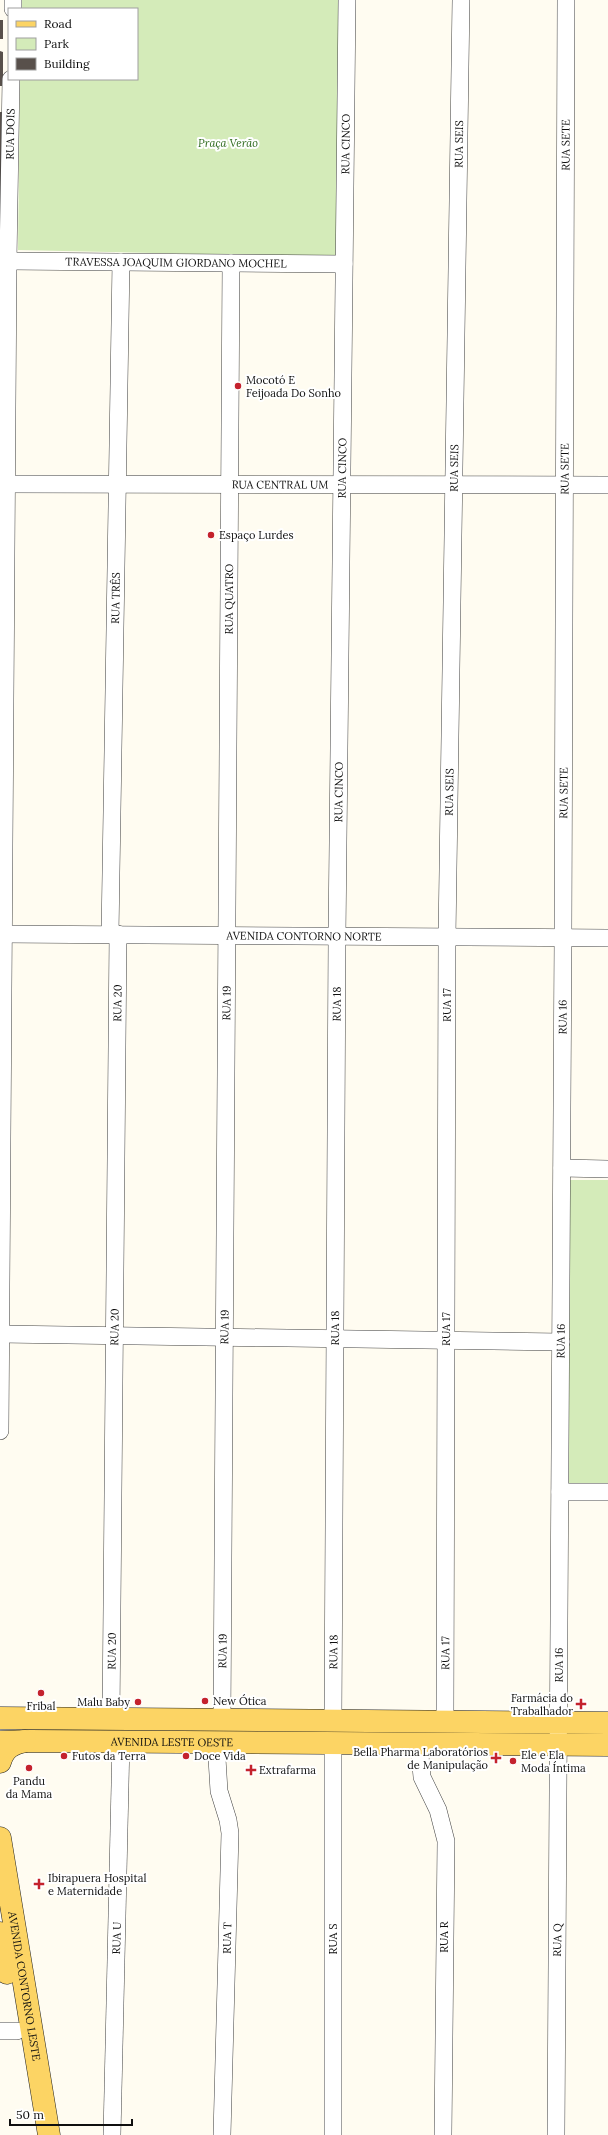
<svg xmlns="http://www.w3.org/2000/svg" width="608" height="2135" viewBox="0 0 608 2135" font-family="Lora,serif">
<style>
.green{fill:#d4ebb9}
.building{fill:#58504b}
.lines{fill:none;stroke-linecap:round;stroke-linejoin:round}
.minor-casing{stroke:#424242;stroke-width:18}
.major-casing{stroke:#202020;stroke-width:23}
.minor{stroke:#fff;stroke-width:17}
.major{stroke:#fcd464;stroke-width:22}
.poi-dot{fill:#c4222d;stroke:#fff;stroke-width:1.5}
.labels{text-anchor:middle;stroke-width:4;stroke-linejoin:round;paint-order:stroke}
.street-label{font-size:11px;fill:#0f0f0f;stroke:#fff}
.park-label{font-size:11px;font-style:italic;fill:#2e6a1d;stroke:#fff}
.poi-label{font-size:11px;fill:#0f0f0f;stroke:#fff;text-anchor:start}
</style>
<rect width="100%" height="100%" fill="#fffcf1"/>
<path class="green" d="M 21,0 L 341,0 L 339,257 L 18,250 L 20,79 L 137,79 L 137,9 L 21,9 Z
M 569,1180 L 608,1180 L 608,1484 L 569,1483 Z"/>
<path class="building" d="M 0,20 L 3,20 L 3,39 L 0,39 Z
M 0,51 L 3,52 L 3,86 L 0,86 Z
M 0,112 L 4,112 L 0,335 Z"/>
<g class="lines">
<g class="minor-casing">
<g id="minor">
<path d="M 13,9 L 13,0"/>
<path id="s1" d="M 8,261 L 344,264"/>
<path id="s2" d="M 0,484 L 608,485"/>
<path id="s3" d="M 0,934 L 608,938"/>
<path id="s4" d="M 110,934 L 121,262"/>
<path d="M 562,1168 L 608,1169"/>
<path d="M 0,1334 L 561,1342"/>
<path id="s5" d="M 0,1431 L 8,261 L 11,79"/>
<path d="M 560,1492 L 608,1492"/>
<path id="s6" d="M 111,1719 L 118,934"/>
<path id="s7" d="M 222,1720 L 231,263"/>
<path id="s8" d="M 333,1721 L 337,936 L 347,0"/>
<path id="s9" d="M 445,1722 L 447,937 L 461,0"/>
<path d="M 216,1742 L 219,1791 L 228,1820 L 230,1833 L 222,2135"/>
<path d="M 333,1743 L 333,2135"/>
<path d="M 419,1744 L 422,1777 L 438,1810 L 446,1841 L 443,2135"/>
<path d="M 0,2031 L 17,2031"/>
<path id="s10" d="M 112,2135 L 121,1741"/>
<path id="s11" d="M 556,2135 L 563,937 L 566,0"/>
</g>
</g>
<g class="major-casing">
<g id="major">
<path d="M 0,1718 L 608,1723"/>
<path id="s12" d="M 0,1742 L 30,1741 L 608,1745"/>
<path d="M 0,1762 C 4,1748 12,1744 25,1741"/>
<path id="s13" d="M 0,1838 L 49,2135"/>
<path d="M 0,1933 L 7,1973"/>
</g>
</g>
<use href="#minor" class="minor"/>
<use href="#major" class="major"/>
</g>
<g class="poi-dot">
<circle cx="238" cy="386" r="4"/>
<circle cx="211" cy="535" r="4"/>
<circle cx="41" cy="1693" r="4"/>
<circle cx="205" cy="1701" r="4"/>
<circle cx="138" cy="1702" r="4"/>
<path d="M579 1698h4v4h4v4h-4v4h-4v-4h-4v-4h4z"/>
<circle cx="64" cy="1756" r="4"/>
<circle cx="186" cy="1756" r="4"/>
<path d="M494 1752h4v4h4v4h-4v4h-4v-4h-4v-4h4z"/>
<circle cx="513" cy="1761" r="4"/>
<circle cx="29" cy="1768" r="4"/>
<path d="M249 1764h4v4h4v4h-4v4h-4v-4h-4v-4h4z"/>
<path d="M37 1878h4v4h4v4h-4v4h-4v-4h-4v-4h4z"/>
</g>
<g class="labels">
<g class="street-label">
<text dy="4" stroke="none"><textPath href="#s5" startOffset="1297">RUA DOIS</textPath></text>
<text dy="4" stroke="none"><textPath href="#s8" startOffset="1577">RUA CINCO</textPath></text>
<text dy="4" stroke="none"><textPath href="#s9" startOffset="1578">RUA SEIS</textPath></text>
<text dy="4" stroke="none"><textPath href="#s11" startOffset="1990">RUA SETE</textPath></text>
<text dy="4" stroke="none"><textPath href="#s1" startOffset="168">TRAVESSA JOAQUIM GIORDANO MOCHEL</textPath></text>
<text dy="4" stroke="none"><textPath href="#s8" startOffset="1253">RUA CINCO</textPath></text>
<text dy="4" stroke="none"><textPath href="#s9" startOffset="1254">RUA SEIS</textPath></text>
<text dy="4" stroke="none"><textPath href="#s11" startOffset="1666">RUA SETE</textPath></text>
<text dy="4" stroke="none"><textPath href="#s2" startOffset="280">RUA CENTRAL UM</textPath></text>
<text dy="4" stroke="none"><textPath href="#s4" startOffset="336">RUA TRÊS</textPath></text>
<text dy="4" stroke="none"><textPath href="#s7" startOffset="1121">RUA QUATRO</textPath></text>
<text dy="4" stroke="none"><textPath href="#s8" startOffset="929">RUA CINCO</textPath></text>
<text dy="4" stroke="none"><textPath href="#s9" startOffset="930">RUA SEIS</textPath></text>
<text dy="4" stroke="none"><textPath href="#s11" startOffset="1342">RUA SETE</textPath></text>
<text dy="4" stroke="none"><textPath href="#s3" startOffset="304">AVENIDA CONTORNO NORTE</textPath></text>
<text dy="4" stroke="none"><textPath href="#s6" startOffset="716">RUA 20</textPath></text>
<text dy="4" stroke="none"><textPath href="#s7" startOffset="717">RUA 19</textPath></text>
<text dy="4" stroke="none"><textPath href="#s8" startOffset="717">RUA 18</textPath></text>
<text dy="4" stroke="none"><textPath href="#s9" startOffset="717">RUA 17</textPath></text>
<text dy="4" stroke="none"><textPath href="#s11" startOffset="1118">RUA 16</textPath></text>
<text dy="4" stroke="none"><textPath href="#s6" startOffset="392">RUA 20</textPath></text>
<text dy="4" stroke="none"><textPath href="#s7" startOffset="393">RUA 19</textPath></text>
<text dy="4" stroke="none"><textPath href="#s8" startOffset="393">RUA 18</textPath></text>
<text dy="4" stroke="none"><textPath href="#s9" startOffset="393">RUA 17</textPath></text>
<text dy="4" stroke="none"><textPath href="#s11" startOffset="794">RUA 16</textPath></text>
<text dy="4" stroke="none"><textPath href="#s6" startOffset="68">RUA 20</textPath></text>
<text dy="4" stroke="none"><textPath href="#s7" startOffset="69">RUA 19</textPath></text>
<text dy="4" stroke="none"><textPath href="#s8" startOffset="69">RUA 18</textPath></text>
<text dy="4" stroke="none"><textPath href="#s9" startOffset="69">RUA 17</textPath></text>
<text dy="4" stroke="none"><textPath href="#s11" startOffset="470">RUA 16</textPath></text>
<text dy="4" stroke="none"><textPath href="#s12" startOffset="172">AVENIDA LESTE OESTE</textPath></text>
<text transform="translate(444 1937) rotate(-90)" y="4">RUA R</text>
<text dy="4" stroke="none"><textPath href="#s10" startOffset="197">RUA U</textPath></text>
<text transform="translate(227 1938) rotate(-89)" y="4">RUA T</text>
<text transform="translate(333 1939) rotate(-90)" y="4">RUA S</text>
<text dy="4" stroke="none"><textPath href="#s11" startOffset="195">RUA Q</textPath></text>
<text dy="4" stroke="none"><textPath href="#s13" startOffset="150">AVENIDA CONTORNO LESTE</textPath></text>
</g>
<g class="park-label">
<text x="228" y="147">Praça Verão</text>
</g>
<g class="poi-label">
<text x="246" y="384">Mocotó E<tspan x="246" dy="13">Feijoada Do Sonho</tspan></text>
<text x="219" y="539">Espaço Lurdes</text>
<text x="573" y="1702" text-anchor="end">Farmácia do<tspan x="573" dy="13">Trabalhador</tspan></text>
<text x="213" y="1705">New Ótica</text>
<text x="130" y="1706" text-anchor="end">Malu Baby</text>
<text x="41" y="1710" text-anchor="middle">Fribal</text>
<text x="488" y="1756" text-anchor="end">Bella Pharma Laboratórios<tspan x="488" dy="13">de Manipulação</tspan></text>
<text x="521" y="1759">Ele e Ela<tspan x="521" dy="13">Moda Íntima</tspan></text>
<text x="72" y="1760">Futos da Terra</text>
<text x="194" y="1760">Doce Vida</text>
<text x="259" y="1774">Extrafarma</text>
<text x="29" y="1785" text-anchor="middle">Pandu<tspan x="29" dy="13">da Mama</tspan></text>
<text x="48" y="1882">Ibirapuera Hospital<tspan x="48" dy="13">e Maternidade</tspan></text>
</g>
</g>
<rect x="8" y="8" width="130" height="72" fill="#ffffff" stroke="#9f9f9f"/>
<rect x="16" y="21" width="20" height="6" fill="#fcd464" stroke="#9f9f9f"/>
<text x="44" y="28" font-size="12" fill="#0f0f0f">Road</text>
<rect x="16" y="38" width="20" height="12" fill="#d4ebb9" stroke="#9f9f9f"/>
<text x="44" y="48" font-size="12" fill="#0f0f0f">Park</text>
<rect x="16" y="58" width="20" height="12" fill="#58504b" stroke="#9f9f9f"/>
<text x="44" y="68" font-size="12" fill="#0f0f0f">Building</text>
<path d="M10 2119v6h122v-6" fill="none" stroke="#0f0f0f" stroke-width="2"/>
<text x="16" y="2119" font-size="12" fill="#0f0f0f" stroke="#ffffff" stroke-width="3" paint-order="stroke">50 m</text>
</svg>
